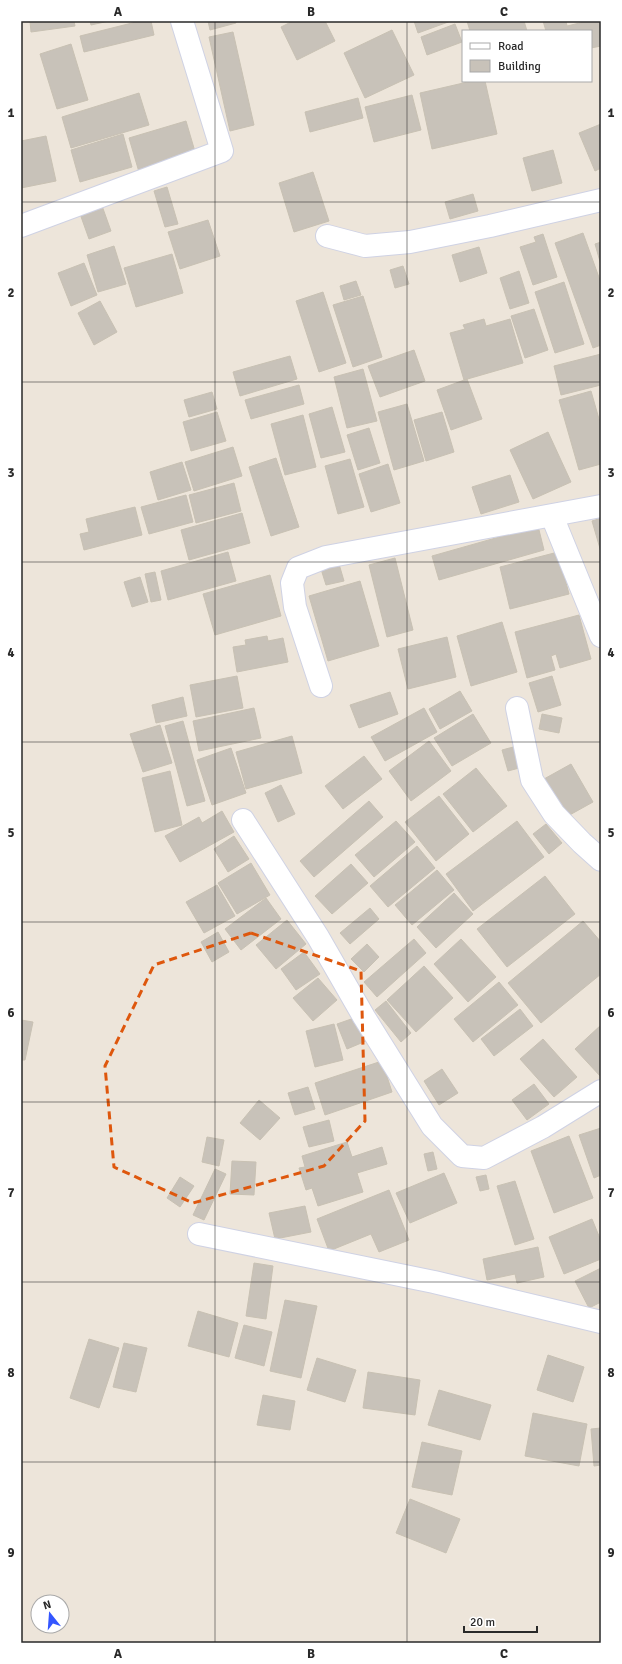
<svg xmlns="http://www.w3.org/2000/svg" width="622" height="1664" viewBox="0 0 622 1664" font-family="Signika,sans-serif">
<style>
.building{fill:#c8c2b9;stroke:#c8c1b3}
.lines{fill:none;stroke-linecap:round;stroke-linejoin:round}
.minor-casing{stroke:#cfd2e4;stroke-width:24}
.minor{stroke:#fff;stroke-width:22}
.marked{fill:none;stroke:#de570d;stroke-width:3;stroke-dasharray:8 5;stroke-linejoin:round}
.grid{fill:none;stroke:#292929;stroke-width:1;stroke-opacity:0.55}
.neatline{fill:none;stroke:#292929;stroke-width:1.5}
.grid-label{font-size:13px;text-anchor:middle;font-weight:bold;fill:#292929}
</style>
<rect width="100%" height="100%" fill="#ede5da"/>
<path class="building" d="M 30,21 L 74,21 L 75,26 L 31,32 Z
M 90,21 L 109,21 L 91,25 Z
M 140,21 L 151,21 L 154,35 L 84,52 L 80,36 Z
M 208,21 L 236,21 L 236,23 L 210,30 Z
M 293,21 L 325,21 L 335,41 L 297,60 L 281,27 Z
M 414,21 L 451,21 L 418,33 Z
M 467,21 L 524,21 L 527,31 L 470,31 Z
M 543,21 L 566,21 L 567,26 L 588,21 L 601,21 L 601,46 L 591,48 L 591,31 L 546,31 Z
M 455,24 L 462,42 L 427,55 L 421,37 Z
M 392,30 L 414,75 L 365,98 L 344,53 Z
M 233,32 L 254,125 L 230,131 L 209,37 Z
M 71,44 L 88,100 L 57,109 L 40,54 Z
M 472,81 L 485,81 L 497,134 L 432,149 L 420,93 Z
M 139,93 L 149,125 L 71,148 L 62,117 Z
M 412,95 L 421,130 L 374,142 L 365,107 Z
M 358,98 L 363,118 L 310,132 L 305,112 Z
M 186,121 L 196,155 L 139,172 L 129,138 Z
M 601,124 L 601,168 L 595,171 L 579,133 Z
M 123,134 L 132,167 L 80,182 L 71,150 Z
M 46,136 L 56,181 L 21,188 L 21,141 Z
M 553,150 L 562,183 L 532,191 L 523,158 Z
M 313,172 L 329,221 L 294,232 L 279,183 Z
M 167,187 L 178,224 L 165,227 L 154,191 Z
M 473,194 L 478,211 L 450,219 L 445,202 Z
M 101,203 L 111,231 L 89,239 L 79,211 Z
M 208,220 L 220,256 L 180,269 L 168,232 Z
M 583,233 L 601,283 L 601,345 L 593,348 L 555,243 Z
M 543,234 L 557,277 L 533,285 L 520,247 L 536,242 L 534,237 Z
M 601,242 L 601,265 L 595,244 Z
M 114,246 L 126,284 L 98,292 L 87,255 Z
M 479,247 L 487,273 L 460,282 L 452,255 Z
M 172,254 L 183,293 L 136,307 L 124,268 Z
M 84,263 L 97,295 L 71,306 L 58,273 Z
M 403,266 L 409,284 L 395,288 L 390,270 Z
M 519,271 L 529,303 L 510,309 L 500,278 Z
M 356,281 L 361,295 L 344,300 L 340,286 Z
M 564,282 L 584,344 L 555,353 L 535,292 Z
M 323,292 L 346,363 L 319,372 L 296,301 Z
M 363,296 L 382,357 L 353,367 L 333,305 Z
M 100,301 L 117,332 L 94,345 L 78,313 Z
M 534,309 L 548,350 L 525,358 L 511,316 Z
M 484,319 L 486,326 L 510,319 L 523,363 L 464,380 L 450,333 L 465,329 L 463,325 Z
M 414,350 L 425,381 L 380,397 L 368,366 Z
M 601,354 L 601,385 L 561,395 L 554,366 Z
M 290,356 L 297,379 L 240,396 L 233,372 Z
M 363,369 L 377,421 L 347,428 L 334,377 Z
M 467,379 L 482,419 L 451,430 L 437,390 Z
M 299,385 L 304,404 L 251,419 L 245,400 Z
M 591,391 L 601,426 L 601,464 L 579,470 L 559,400 Z
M 212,392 L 217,409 L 189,417 L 184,400 Z
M 407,404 L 424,461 L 394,470 L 378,412 Z
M 332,407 L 345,452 L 321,458 L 309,414 Z
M 217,412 L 226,441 L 191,451 L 183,422 Z
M 442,412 L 454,452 L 426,461 L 414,420 Z
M 303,415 L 316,467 L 285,475 L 271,424 Z
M 369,428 L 380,463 L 358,470 L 347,435 Z
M 548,432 L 571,482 L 533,499 L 510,450 Z
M 233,447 L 242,476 L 194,491 L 185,462 Z
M 276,458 L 299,527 L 271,536 L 249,467 Z
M 350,459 L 364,507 L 338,514 L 325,466 Z
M 182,462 L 191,490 L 158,500 L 150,472 Z
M 388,464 L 400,503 L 371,512 L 359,474 Z
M 510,475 L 519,502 L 481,514 L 472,487 Z
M 234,483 L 241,511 L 196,523 L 189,495 Z
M 186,495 L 193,522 L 149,534 L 141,507 Z
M 135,507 L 142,535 L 84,550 L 80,534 L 89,532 L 86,519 Z
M 242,513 L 250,543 L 189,560 L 181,530 Z
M 601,518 L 601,552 L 592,521 Z
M 538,526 L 544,550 L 439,580 L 432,556 Z
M 228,552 L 236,581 L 168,600 L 161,571 Z
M 558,552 L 569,594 L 510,609 L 500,567 Z
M 395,558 L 413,630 L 387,637 L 369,565 Z
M 339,564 L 344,581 L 326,585 L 321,569 Z
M 155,572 L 161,600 L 151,602 L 145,574 Z
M 270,575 L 281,616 L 215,635 L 203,594 Z
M 140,577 L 148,602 L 132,607 L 124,582 Z
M 360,581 L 379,646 L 328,661 L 309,596 Z
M 579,615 L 591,659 L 560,668 L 556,654 L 551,656 L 555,670 L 527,678 L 515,632 Z
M 502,622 L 517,672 L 471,686 L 457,636 Z
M 267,636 L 268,641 L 283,638 L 288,662 L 237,672 L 233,647 L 246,645 L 245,640 Z
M 447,637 L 456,677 L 408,689 L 398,649 Z
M 237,676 L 243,708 L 196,717 L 190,685 Z
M 552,676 L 561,705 L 538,712 L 529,683 Z
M 460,691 L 472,711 L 440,729 L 429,709 Z
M 390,692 L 398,714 L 359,728 L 350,705 Z
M 183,697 L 187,716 L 156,723 L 152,705 Z
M 254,708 L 261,738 L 199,751 L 193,721 Z
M 424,708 L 437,732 L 385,761 L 371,737 Z
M 473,714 L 491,743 L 452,766 L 434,738 Z
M 542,714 L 562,718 L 559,733 L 539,729 Z
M 183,721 L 205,801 L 187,806 L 165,726 Z
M 160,725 L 172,763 L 143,772 L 130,734 Z
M 292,736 L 302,773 L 246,789 L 236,752 Z
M 429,741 L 451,771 L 411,801 L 389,771 Z
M 517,746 L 523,767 L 508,771 L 502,750 Z
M 231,748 L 246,793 L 212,805 L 197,760 Z
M 364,756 L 382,779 L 343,809 L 325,786 Z
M 571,764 L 593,802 L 566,817 L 544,779 Z
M 476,768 L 507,806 L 473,832 L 443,794 Z
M 170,771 L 182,825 L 155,832 L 142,778 Z
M 281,785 L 295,814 L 278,822 L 265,793 Z
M 439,796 L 469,834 L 436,861 L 405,822 Z
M 369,801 L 383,817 L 314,877 L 300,861 Z
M 222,811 L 234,832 L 180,862 L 165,836 L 199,817 L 202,823 Z
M 396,821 L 415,842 L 374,877 L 355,855 Z
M 517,821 L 544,857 L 473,911 L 446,874 Z
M 546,824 L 562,843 L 549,854 L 533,834 Z
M 234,836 L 249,859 L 228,872 L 214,849 Z
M 417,846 L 435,868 L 388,907 L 370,886 Z
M 251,863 L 270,895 L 237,914 L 218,883 Z
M 351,864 L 368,883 L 332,914 L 315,896 Z
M 437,870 L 454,890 L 412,925 L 395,905 Z
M 545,876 L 575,914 L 507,967 L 477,929 Z
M 217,885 L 235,916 L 204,933 L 186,902 Z
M 454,893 L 473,914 L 436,948 L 417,927 Z
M 266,898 L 281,919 L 241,950 L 225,929 Z
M 370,908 L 379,919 L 350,944 L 340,933 Z
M 287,920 L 306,944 L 276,969 L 256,945 Z
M 583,921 L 601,942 L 601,974 L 541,1023 L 508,983 Z
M 218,932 L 229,952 L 212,962 L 201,942 Z
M 414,939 L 426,953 L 377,997 L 364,982 Z
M 461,939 L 496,977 L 468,1002 L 434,964 Z
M 367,944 L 379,957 L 364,972 L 351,959 Z
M 304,952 L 320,974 L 296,990 L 281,969 Z
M 424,966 L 453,998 L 416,1032 L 387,1000 Z
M 318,978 L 337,1000 L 313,1021 L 293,998 Z
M 499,982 L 518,1005 L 473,1042 L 454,1019 Z
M 386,1001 L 411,1033 L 401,1042 L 375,1010 Z
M 520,1009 L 533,1026 L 494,1056 L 481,1039 Z
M 357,1017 L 366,1041 L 347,1049 L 337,1024 Z
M 21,1020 L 33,1022 L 25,1060 L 21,1060 Z
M 334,1024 L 343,1060 L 315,1067 L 306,1031 Z
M 601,1025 L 601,1077 L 575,1049 Z
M 543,1039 L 577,1077 L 554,1097 L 520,1059 Z
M 382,1061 L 392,1092 L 325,1115 L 315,1083 Z
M 442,1069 L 458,1093 L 439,1105 L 424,1081 Z
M 534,1084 L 549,1104 L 527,1120 L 512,1100 Z
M 308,1087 L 315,1109 L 295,1115 L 288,1093 Z
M 259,1100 L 280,1118 L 260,1140 L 240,1123 Z
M 329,1120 L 334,1141 L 309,1147 L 303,1127 Z
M 601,1128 L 601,1175 L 594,1178 L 579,1135 Z
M 569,1136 L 593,1198 L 554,1213 L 531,1151 Z
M 207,1137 L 224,1140 L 219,1166 L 202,1162 Z
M 347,1142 L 352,1157 L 382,1147 L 387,1164 L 357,1173 L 363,1192 L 318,1206 L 312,1188 L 306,1190 L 299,1168 L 305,1167 L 302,1156 Z
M 433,1152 L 437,1169 L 428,1171 L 424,1154 Z
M 232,1161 L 256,1162 L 254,1195 L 230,1194 Z
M 215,1169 L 226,1174 L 204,1220 L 193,1215 Z
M 444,1173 L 457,1203 L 410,1223 L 396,1193 Z
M 486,1175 L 489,1189 L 480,1191 L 476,1177 Z
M 180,1177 L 194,1186 L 180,1207 L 167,1198 Z
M 515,1181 L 534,1239 L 515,1245 L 497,1186 Z
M 389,1190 L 409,1240 L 379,1252 L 371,1234 L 329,1251 L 317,1219 Z
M 305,1206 L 311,1232 L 275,1239 L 269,1213 Z
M 592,1219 L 601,1241 L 601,1259 L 564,1274 L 549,1237 Z
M 538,1247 L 544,1277 L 517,1283 L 515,1274 L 487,1280 L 483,1259 Z
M 254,1263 L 273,1266 L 266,1319 L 246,1316 Z
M 601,1268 L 601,1302 L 589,1308 L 575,1281 Z
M 285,1300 L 317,1306 L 301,1378 L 270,1371 Z
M 198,1311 L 238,1323 L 229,1357 L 188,1346 Z
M 244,1325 L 272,1332 L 264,1366 L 235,1358 Z
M 89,1339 L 119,1348 L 99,1408 L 70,1398 Z
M 124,1343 L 147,1348 L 136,1392 L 113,1387 Z
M 548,1355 L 584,1367 L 573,1402 L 537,1390 Z
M 317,1358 L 356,1370 L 345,1402 L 307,1390 Z
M 368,1372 L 420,1380 L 415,1415 L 363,1408 Z
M 439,1390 L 491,1405 L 480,1440 L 428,1425 Z
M 263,1395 L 295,1401 L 290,1430 L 257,1425 Z
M 533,1413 L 587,1424 L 579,1466 L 525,1456 Z
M 601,1428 L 601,1465 L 594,1466 L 591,1429 Z
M 422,1442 L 462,1451 L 452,1495 L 412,1487 Z
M 410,1499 L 460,1519 L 446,1553 L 396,1533 Z"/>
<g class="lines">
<g class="minor-casing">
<path id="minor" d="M 21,226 L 222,151 L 182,21
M 327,236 L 365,246 L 410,242 L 490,226 L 601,200
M 552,516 L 601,636
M 321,686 L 295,607 L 292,583 L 298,568 L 326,557 L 601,506
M 517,708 L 532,780 L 554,814 L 582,843 L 601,860
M 243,820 L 318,937 L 364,1017 L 432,1126 L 462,1156 L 484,1158 L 543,1127 L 601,1091
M 199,1234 L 434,1282 L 601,1322"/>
</g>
<use href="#minor" class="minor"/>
</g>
<path class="marked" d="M 251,933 L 361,971 L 365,1121 L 324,1166 L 193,1203 L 114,1167 L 105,1066 L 154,965 Z"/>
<path class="grid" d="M 215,21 L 215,1643M 407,21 L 407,1643M 21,202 L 601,202M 21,382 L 601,382M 21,562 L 601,562M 21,742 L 601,742M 21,922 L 601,922M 21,1102 L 601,1102M 21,1282 L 601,1282M 21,1462 L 601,1462"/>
<rect width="622" height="1664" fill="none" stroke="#ffffff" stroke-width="44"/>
<rect x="462" y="30" width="130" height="52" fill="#ffffff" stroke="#a9a9a9"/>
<rect x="470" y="43" width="20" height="6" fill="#ffffff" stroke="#a9a9a9"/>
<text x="498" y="50" font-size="12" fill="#292929">Road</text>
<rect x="470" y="60" width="20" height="12" fill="#c8c2b9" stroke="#a9a9a9"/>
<text x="498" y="70" font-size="12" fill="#292929">Building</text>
<g transform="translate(50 1614) rotate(343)"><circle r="19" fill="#ffffff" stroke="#a9a9a9"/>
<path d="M0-3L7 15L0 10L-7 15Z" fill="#3456ff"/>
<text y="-6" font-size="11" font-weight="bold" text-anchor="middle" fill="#292929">N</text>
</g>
<path d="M464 1626v6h73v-6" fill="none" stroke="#292929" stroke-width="2"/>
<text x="470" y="1626" font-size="12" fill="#292929" stroke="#ffffff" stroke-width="3" paint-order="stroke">20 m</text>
<rect x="22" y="22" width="578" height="1620" class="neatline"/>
<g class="grid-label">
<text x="118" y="16">A</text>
<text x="311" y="16">B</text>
<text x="504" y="16">C</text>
<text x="11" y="117">1</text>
<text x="611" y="117">1</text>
<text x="11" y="297">2</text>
<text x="611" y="297">2</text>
<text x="11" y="477">3</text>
<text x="611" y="477">3</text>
<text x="11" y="657">4</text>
<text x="611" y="657">4</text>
<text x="11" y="837">5</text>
<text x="611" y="837">5</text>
<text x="11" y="1017">6</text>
<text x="611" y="1017">6</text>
<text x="11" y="1197">7</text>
<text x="611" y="1197">7</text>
<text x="11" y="1377">8</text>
<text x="611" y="1377">8</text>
<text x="11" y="1557">9</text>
<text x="611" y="1557">9</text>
<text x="118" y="1658">A</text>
<text x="311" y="1658">B</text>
<text x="504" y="1658">C</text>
</g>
</svg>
